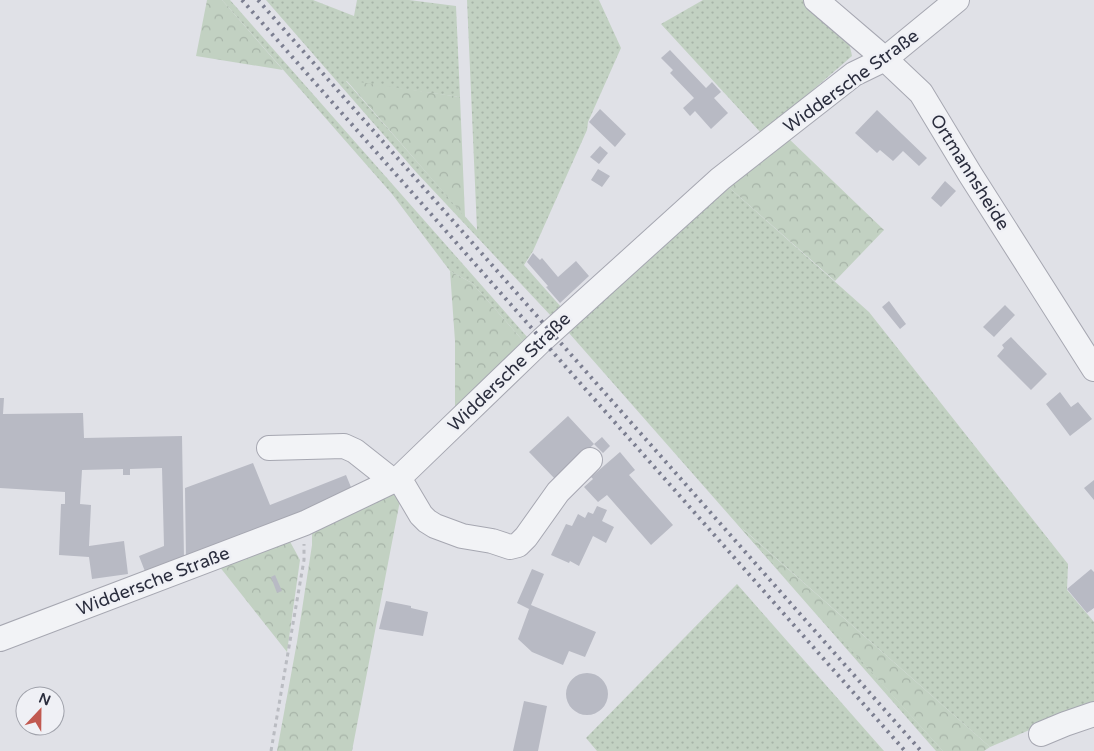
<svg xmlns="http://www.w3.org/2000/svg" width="1094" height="751" viewBox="0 0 1094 751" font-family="'Varela Round',sans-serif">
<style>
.grass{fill:url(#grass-dots)}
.forest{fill:url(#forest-crowns)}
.building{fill:#b8bac4}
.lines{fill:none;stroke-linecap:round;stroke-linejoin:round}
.minor-casing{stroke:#a6a7b1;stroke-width:26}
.path{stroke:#babcc2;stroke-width:3;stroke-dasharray:4 4;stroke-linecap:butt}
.minor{stroke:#f2f3f6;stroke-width:24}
.rail{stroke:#7b7e90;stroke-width:4;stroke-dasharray:2.5 5;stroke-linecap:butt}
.labels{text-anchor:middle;stroke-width:5;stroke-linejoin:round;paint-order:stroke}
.street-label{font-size:18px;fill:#2a2d3d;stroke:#eff0f5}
</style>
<defs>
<pattern id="grass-dots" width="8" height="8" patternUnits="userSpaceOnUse" patternTransform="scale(1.25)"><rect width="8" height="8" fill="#c2d1c2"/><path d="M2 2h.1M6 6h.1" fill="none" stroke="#a7b4a8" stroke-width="1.8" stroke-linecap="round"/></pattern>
<pattern id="forest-crowns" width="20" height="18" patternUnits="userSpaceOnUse" patternTransform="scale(1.25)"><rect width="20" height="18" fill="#c2d1c2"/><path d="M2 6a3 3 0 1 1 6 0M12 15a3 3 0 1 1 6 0" fill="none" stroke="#a7b4a8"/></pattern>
</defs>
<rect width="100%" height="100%" fill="#e0e1e7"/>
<path class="grass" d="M 222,0 L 230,0 L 528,338 L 524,342 L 472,283 L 450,271 L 392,194 Z
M 266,0 L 313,0 L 354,16 L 357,0 L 409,0 L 456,6 L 460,97 L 346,81 L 477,230 L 467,0 L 599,0 L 621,48 L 588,122 L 587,130 L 533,251 L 524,265 L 562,308 L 552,317 L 416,172 Z
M 703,0 L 803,0 L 848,38 L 852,56 L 762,134 L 661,24 Z
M 724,183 L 869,312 L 1068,564 L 1067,590 L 1094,622 L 1094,707 L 1060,717 L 990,747 L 742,528 L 943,751 L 936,751 L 737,524 L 569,333 L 611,285 Z
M 737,584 L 884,751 L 597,751 L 586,738 Z"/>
<path class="forest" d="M 207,0 L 222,0 L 283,70 L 196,56 Z
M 346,80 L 460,97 L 465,217 Z
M 786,136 L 884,230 L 835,281 L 724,183 Z
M 450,271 L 472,283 L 524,342 L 455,412 L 455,341 Z
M 403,485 L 352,751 L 277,751 L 297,642 L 312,545 L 312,525 Z
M 737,524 L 990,747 L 984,751 L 943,751 Z
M 287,536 L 300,560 L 287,652 L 219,566 Z"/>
<path class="building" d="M 670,50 L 706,88 L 712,82 L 721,92 L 714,98 L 728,113 L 711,129 L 695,111 L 690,116 L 683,108 L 694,98 L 670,73 L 673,70 L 661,58 Z
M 600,109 L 626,134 L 615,147 L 589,122 Z
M 877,110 L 927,158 L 919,166 L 903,151 L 893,161 L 880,150 L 877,153 L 855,133 Z
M 600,146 L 608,153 L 599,164 L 590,157 Z
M 598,169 L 610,176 L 602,187 L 591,180 Z
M 945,181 L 956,191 L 941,207 L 931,198 Z
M 533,253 L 540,260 L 542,258 L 558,277 L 576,261 L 589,276 L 560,303 L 546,287 L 548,286 L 527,262 Z
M 889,301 L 906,324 L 900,329 L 882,307 Z
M 1005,305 L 1015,315 L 994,337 L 983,327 Z
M 1011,337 L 1047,374 L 1031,390 L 997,356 L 1004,348 L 1002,345 Z
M 1060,392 L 1071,407 L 1078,402 L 1092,419 L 1070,436 L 1046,404 Z
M 0,398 L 4,398 L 3,414 L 83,413 L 84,438 L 182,436 L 184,559 L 146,574 L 139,556 L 164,546 L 162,468 L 130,469 L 130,475 L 123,475 L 123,469 L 82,470 L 80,504 L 91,505 L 89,546 L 124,541 L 128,574 L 92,579 L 89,557 L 59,555 L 61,504 L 65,504 L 65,492 L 0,488 Z
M 568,416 L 594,444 L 556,480 L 529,452 Z
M 602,437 L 610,446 L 603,453 L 594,444 Z
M 620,452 L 635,470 L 629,475 L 673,525 L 651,545 L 607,495 L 598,502 L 584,487 L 593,479 L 591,477 Z
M 253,463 L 270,505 L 346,475 L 353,492 L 186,559 L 185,488 Z
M 1094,480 L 1094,500 L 1084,488 Z
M 597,506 L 607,510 L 602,521 L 614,527 L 606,543 L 593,536 L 579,566 L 570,561 L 569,563 L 551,555 L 566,524 L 572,526 L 578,514 L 585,518 L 588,512 L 593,514 Z
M 532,569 L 544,574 L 531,605 L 596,632 L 585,657 L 569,651 L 563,665 L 532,652 L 518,639 L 529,609 L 517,603 Z
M 1091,569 L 1094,572 L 1094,608 L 1087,613 L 1067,589 Z
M 275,575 L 282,591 L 277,593 L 271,577 Z
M 386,601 L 411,606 L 411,608 L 428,612 L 423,636 L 379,629 Z
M566 694a21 21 0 1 1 42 0a21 21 0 1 1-42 0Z
M 524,701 L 547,706 L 538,751 L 513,751 Z"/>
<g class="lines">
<g class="minor-casing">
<path id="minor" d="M 816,0 L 885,59 L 921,93 L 970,174 L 1094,369
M 269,448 L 344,446 L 355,451 L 393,481
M 399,478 L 421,515 L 427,521 L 435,526 L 462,536 L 492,541 L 510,547 L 518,545 L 526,537 L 558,492 L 590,460
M 0,639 L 305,523 L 399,478 L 542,340 L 720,179 L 854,74 L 885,59 L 957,0
M 1041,734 L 1065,724 L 1094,714"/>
</g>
<path class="path" d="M 271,751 L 304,560 L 304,544"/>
<use href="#minor" class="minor"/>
<path class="rail" d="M 242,0 L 905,751
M 258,0 L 921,751"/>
</g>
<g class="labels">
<g class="street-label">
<text transform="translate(851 81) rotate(-36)" y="6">Widdersche Straße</text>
<text transform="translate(970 172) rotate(58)" y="6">Ortmannsheide</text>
<text transform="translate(509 372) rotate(-44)" y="6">Widdersche Straße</text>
<text transform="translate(153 581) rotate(-21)" y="6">Widdersche Straße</text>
</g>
</g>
<g transform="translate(40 711) rotate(22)"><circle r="24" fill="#eff0f5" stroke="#a0a2ab"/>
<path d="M0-4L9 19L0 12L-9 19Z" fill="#c15950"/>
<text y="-8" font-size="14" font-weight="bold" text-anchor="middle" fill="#2a2d3d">N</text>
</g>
</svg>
